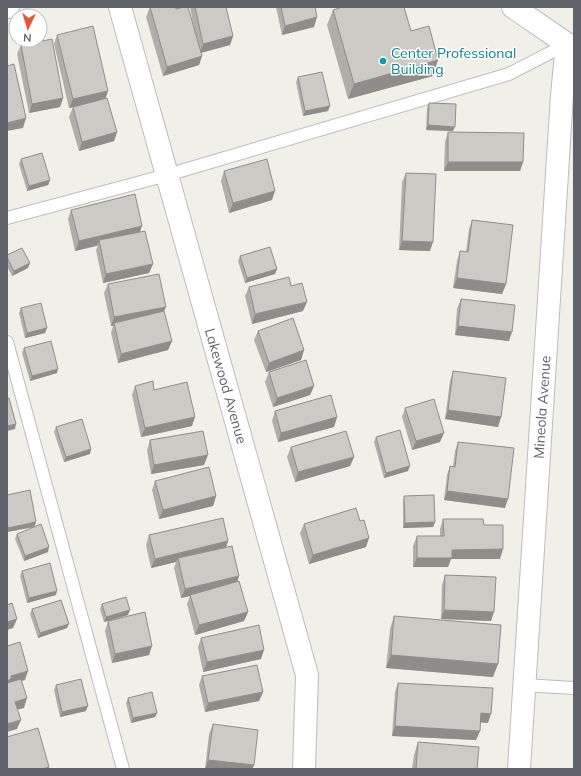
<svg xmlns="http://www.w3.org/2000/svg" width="581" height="776" viewBox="0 0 581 776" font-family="Mulish,sans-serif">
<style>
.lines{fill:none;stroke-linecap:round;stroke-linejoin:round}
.service-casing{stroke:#babcc1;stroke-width:14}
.minor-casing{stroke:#babcc1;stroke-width:24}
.tertiary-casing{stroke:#babcc1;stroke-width:24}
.service{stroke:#fff;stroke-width:12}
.minor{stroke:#fff;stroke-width:22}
.tertiary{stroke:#fff;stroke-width:22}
.wall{fill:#afaea9}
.shaded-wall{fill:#8f8d8a}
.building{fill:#cccac5;stroke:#8f8d8a}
.culture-dot{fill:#0f9aa8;stroke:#fff;stroke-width:1.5}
.labels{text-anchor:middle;stroke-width:3;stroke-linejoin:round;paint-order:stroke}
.culture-label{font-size:14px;fill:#0d838f;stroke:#fff;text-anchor:start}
.street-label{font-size:14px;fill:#5f6268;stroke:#fff}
</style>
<rect width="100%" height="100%" fill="#f1f0e8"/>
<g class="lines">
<g class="service-casing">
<path id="service" d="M 7,218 L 167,175 L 509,74 L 567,44
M 7,342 L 123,769
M 524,685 L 574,688"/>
</g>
<g class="minor-casing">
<path id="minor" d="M 7,7 L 8,7
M 120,7 L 307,675 L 304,769
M 519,769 L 562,95 L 567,44"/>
</g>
<g class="tertiary-casing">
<path id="tertiary" d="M 513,7 L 567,44 L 574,47"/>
</g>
<use href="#service" class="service"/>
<use href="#minor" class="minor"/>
<use href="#tertiary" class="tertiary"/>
</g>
<path class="wall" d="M 150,7 L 176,9 L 194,29 L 190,7 L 226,7 L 233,36 L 230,45 L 201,53 L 202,56 L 199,65 L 163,76 L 146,17 Z
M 276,7 L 315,7 L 314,27 L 282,35 Z
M 333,10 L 411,31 L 433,76 L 348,99 L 327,25 Z
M 57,35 L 108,91 L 105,98 L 117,132 L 114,141 L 79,151 L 69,117 L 73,107 L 69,108 L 54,44 Z
M 21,45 L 63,98 L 60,107 L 29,113 L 17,54 Z
M 298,77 L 328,111 L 303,116 L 296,82 Z
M 429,103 L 453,131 L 426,130 L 427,108 Z
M 448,132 L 523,162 L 520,171 L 444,171 L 445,142 Z
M 21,159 L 50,180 L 48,185 L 27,191 L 19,164 Z
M 224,171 L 272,200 L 229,213 L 221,181 Z
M 406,173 L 430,251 L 399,250 L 402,182 Z
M 71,210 L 140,232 L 153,264 L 149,273 L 103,283 L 96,250 L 98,246 L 75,251 L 68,219 Z
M 472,220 L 506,284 L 502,294 L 453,288 L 457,261 L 460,251 L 466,252 L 469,229 Z
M 7,255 L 28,268 L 12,276 L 7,266 Z
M 240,256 L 277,269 L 275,274 L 245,283 L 238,261 Z
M 108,284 L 164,311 L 172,341 L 168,350 L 118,363 L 111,333 L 113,326 L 111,326 L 104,293 Z
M 291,286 L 303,311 L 252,324 L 245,296 L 249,287 Z
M 461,299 L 509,341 L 455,335 L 457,309 Z
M 21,308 L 47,328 L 45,333 L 25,338 L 19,313 Z
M 258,331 L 304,350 L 301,360 L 266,372 L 254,340 Z
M 24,348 L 57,373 L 30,381 L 22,353 Z
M 453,371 L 501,417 L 498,427 L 445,419 L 450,381 Z
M 269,372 L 314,386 L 310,395 L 273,407 L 265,382 Z
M 135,386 L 192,426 L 141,437 L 132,395 Z
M 405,408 L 440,442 L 412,450 L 402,417 Z
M 275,411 L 337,417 L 334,427 L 278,442 L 272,421 Z
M 56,427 L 91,449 L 90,454 L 64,462 L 54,432 Z
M 376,437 L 408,471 L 384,478 L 374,442 Z
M 150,440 L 204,465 L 151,474 L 147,450 Z
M 458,442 L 505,508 L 444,500 L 447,475 L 450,466 L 453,466 L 455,451 Z
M 291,447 L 354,457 L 350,466 L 295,482 L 287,457 Z
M 155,481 L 216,496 L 213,506 L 159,519 L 152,490 Z
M 7,495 L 36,522 L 34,527 L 7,532 Z
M 404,496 L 435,522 L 433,527 L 403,528 L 403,501 Z
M 443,519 L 484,525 L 500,559 L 451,559 L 448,567 L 413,567 L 413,546 L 417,536 L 440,536 L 440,529 Z
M 304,524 L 366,547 L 309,564 L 300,533 Z
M 17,534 L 48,552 L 24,561 L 15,539 Z
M 149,535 L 228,541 L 226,547 L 248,612 L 244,621 L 195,635 L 187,604 L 190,596 L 181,598 L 174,568 L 176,562 L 151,568 L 146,545 Z
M 22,571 L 56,595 L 27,603 L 20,576 Z
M 445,575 L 491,621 L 441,619 L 442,585 Z
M 102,604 L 128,615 L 104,622 L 100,609 Z
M 32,609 L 67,628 L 38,638 L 30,614 Z
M 394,616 L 493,677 L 386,668 L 390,629 Z
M 108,621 L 149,655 L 112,663 L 105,631 Z
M 201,638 L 261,659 L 203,672 L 198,647 Z
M 202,676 L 263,692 L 259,701 L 205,712 L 199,685 Z
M 398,683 L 488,723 L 480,722 L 480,731 L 476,740 L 392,736 L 395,692 Z
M 56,685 L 86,711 L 60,717 L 54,690 Z
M 128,698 L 157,713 L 155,717 L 131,723 L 126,703 Z
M 213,724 L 254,765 L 252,769 L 205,769 L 209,734 Z
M 418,742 L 477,769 L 412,769 L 414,755 Z"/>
<path class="shaded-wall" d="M 317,17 L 314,27 L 282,35 L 285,26 Z
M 233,36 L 230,45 L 200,53 L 203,44 Z
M 202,56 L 199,65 L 163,76 L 167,67 Z
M 438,60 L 433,76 L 348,99 L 354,84 Z
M 108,91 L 105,100 L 69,108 L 73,99 Z
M 63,98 L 60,107 L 29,113 L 32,104 Z
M 330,106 L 328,111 L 303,116 L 305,111 Z
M 26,118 L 23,128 L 7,131 L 7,123 Z
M 428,125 L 455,127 L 453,131 L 426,130 Z
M 117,132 L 114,141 L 79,151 L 82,142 Z
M 448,162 L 523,162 L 520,171 L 444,171 Z
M 50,180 L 48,185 L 27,191 L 29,186 Z
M 275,191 L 272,200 L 229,213 L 233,203 Z
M 142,226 L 139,235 L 99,240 L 98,245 L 75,251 L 79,241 Z
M 402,241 L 433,242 L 430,251 L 399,250 Z
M 30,263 L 28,268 L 12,276 L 14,271 Z
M 153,264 L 149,273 L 103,283 L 106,274 Z
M 277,269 L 275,274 L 245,283 L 247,278 Z
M 457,278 L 506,284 L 502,294 L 453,288 Z
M 307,302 L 303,311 L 252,324 L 255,314 Z
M 166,307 L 162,316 L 114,323 L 113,326 L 111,326 L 114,317 Z
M 458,326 L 512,332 L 509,341 L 455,335 Z
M 47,328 L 45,333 L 25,338 L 27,333 Z
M 172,341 L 168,350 L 118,363 L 121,354 Z
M 304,350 L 301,360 L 266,372 L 269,363 Z
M 58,369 L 57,373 L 30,381 L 32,376 Z
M 314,386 L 310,395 L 273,407 L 277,398 Z
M 448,410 L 501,417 L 498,427 L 445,419 Z
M 195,417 L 192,426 L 141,437 L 145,428 Z
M 337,417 L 334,427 L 278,442 L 281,433 Z
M 16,424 L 15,429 L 7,431 L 7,426 Z
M 444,433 L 440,442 L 412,450 L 416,441 Z
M 91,449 L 90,454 L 64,462 L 66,457 Z
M 208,455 L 204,465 L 151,474 L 154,465 Z
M 354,457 L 350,466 L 295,482 L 298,472 Z
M 410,466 L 408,471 L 384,478 L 386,473 Z
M 447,491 L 508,499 L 505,508 L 444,500 Z
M 216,496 L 213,506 L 159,519 L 163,510 Z
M 36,522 L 34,527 L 7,532 L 8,528 Z
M 435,522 L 433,527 L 403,528 L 405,523 Z
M 369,538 L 366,547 L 309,564 L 313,555 Z
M 228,541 L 225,551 L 178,558 L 176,562 L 151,568 L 155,559 Z
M 49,547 L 48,552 L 24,561 L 25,556 Z
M 503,549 L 500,559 L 451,559 L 448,567 L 413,567 L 417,558 L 452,550 Z
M 239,576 L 236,586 L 190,595 L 190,596 L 181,598 L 185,589 Z
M 57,591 L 56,595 L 27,603 L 29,598 Z
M 130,610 L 128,615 L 104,622 L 106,617 Z
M 444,610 L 494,612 L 491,621 L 441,619 Z
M 248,612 L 244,621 L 195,635 L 199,625 Z
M 17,619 L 13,628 L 7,630 L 7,622 Z
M 69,624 L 67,628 L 38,638 L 40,633 Z
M 152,646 L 149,655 L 112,663 L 115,654 Z
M 264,650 L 261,659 L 203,672 L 207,662 Z
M 391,655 L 498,664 L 493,677 L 386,668 Z
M 28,671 L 25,680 L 9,685 L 7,689 L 7,681 L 11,676 Z
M 263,692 L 259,701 L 205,712 L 208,703 Z
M 27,698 L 24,708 L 12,711 L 15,702 Z
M 88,706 L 86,711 L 60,717 L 62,712 Z
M 157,713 L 155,717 L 131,723 L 133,718 Z
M 481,713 L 491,714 L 488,723 L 477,722 Z
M 21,720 L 17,729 L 7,732 L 7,724 Z
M 395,726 L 480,731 L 476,740 L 392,736 Z
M 208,760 L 254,765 L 252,769 L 205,769 Z
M 49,767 L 49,769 L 42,769 Z"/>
<path class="building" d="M 150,7 L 176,7 L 176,9 L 184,7 L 188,7 L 202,56 L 167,67 Z
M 195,7 L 226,7 L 233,36 L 203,44 Z
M 281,7 L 315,7 L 317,17 L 285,26 Z
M 342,7 L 404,7 L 411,31 L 429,26 L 438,60 L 354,84 L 333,10 Z
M 93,26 L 108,91 L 73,99 L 57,35 Z
M 52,39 L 63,98 L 32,104 L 21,45 Z
M 14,64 L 26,118 L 7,123 L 7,66 Z
M 322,72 L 330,106 L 305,111 L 298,77 Z
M 107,98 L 117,132 L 82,142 L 73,107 Z
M 429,103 L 456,104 L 455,127 L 428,125 Z
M 448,132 L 524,133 L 523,162 L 448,162 Z
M 42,153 L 50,180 L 29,186 L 21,159 Z
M 267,159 L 275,191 L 233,203 L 224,171 Z
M 406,173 L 436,174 L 433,242 L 402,241 Z
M 135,194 L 142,226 L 79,241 L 71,210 Z
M 472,220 L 513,225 L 506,284 L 457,278 L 460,251 L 468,252 Z
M 145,231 L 153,264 L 106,274 L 99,240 Z
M 270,247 L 277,269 L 247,278 L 240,256 Z
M 22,248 L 30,263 L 14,271 L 7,257 L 7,255 Z
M 159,274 L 166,307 L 114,317 L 108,284 Z
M 289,277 L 291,286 L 302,283 L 307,302 L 255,314 L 249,287 Z
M 461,299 L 515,305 L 512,332 L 458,326 Z
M 41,303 L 47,328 L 27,333 L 21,308 Z
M 164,311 L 172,341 L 121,354 L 114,323 Z
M 293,318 L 304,350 L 269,363 L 258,331 Z
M 51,341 L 58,369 L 32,376 L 24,348 Z
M 306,360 L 314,386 L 277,398 L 269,372 Z
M 453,371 L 506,378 L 501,417 L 448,410 Z
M 153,381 L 154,390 L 187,382 L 195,417 L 145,428 L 135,386 Z
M 331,395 L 337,417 L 281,433 L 275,411 Z
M 7,398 L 9,398 L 16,424 L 7,426 Z
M 434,399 L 444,433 L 416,441 L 405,408 Z
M 82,419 L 91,449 L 66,457 L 56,427 Z
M 400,430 L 410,466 L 386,473 L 376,437 Z
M 203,431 L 208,455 L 154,465 L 150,440 Z
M 346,431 L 354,457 L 298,472 L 291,447 Z
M 458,442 L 514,448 L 508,499 L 447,491 L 450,466 L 455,467 Z
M 209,467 L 216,496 L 163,510 L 155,481 Z
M 30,490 L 36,522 L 8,528 L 7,520 L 7,495 Z
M 434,495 L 435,522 L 405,523 L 404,496 Z
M 356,508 L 360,521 L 364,520 L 369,538 L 313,555 L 304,524 Z
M 223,518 L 228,541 L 155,559 L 149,535 Z
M 443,519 L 483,519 L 484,525 L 503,525 L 503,549 L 452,550 L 452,558 L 417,558 L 417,536 L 444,536 Z
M 41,524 L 49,547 L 25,556 L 17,534 Z
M 232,546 L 239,576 L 185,589 L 178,558 Z
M 50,563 L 57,591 L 29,598 L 22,571 Z
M 445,575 L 496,577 L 494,612 L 444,610 Z
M 239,581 L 248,612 L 199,625 L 190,595 Z
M 126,597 L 130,610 L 106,617 L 102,604 Z
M 61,600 L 69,624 L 40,633 L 32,609 Z
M 12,603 L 17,619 L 7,622 L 7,605 Z
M 145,612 L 152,646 L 115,654 L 108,621 Z
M 394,616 L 501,625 L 498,664 L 391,655 Z
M 259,625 L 264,650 L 207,662 L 201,638 Z
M 20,642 L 28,671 L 11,676 L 11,679 L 7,681 L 7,646 Z
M 257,665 L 263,692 L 208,703 L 202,676 Z
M 21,679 L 27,698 L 15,702 L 21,720 L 7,724 L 7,683 Z
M 81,679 L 88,706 L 62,712 L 56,685 Z
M 398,683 L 493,688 L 491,714 L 481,713 L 480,731 L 395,726 Z
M 152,692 L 157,713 L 133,718 L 128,698 Z
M 213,724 L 258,730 L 254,765 L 208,760 Z
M 38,728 L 49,767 L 42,769 L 7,769 L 7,737 Z
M 418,742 L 479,747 L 477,769 L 416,769 Z"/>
<circle class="culture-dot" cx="383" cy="61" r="4"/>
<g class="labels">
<g class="culture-label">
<text x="391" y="58">Center Professional<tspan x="391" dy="16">Building</tspan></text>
</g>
<g class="street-label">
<text transform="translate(226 386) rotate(74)" y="5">Lakewood Avenue</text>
<text transform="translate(542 407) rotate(-86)" y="5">Mineola Avenue</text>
</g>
</g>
<rect width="581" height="776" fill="none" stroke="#5f6268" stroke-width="16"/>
<g transform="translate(28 28) rotate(184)"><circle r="19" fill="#ffffff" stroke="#bfc0c3"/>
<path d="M0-3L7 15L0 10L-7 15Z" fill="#e75737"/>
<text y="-6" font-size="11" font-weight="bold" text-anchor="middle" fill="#5f6268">N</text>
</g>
</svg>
